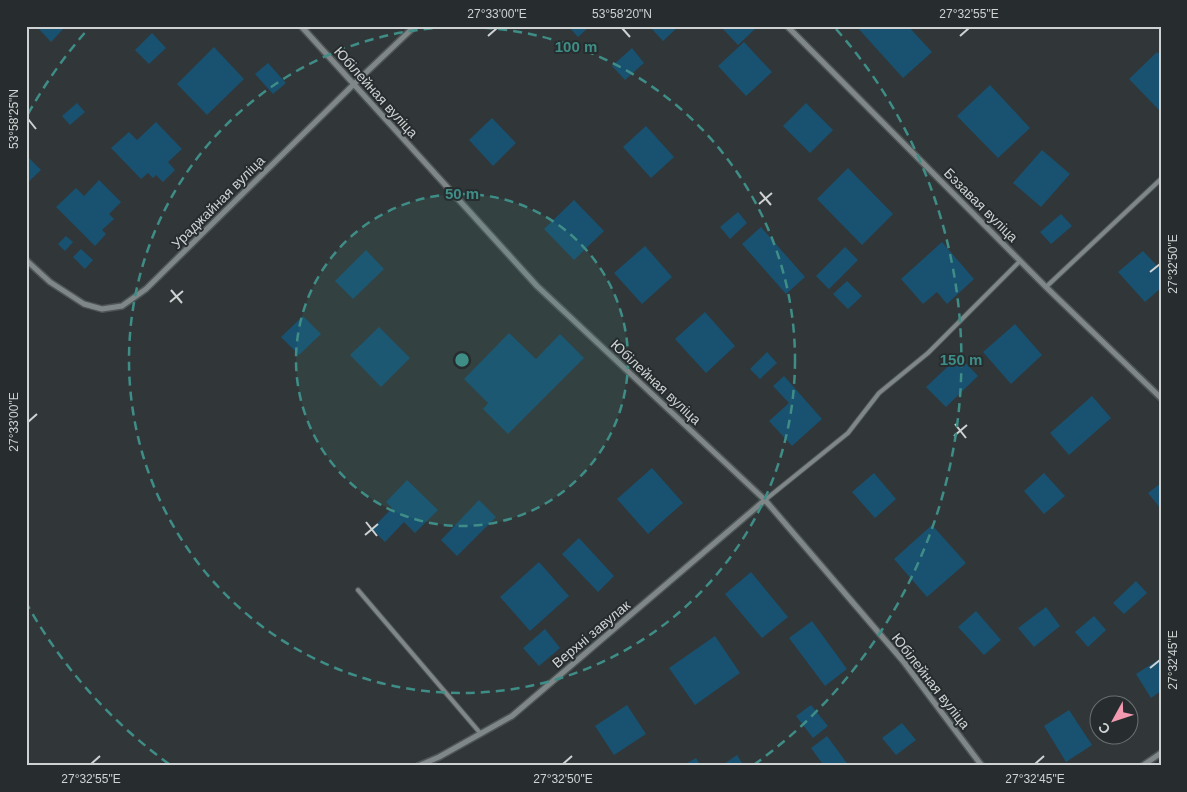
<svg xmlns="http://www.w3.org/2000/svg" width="1187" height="792" viewBox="0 0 1187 792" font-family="Arial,sans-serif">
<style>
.building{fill:#195171}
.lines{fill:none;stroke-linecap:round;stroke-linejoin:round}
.lane-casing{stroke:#4f5556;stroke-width:6}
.street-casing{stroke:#4f5556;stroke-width:8}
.lane{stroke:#7f8788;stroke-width:4}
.street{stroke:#7f8788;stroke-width:5}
.ticks{fill:none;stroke:#ced2d3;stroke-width:2}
.ring{fill:none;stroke:#3f8d87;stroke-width:2.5;stroke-dasharray:9 6}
.labels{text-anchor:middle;stroke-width:4;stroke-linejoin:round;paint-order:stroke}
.street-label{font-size:14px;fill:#ced2d3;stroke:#272d2e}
.centre{fill:#3f8d87;stroke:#272d2e;stroke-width:2.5}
.ring-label{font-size:15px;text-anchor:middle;font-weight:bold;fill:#3f8d87;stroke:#272d2e;stroke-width:4;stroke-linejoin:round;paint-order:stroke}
.neatline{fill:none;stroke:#ced2d3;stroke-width:2}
.ticks-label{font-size:12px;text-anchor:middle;fill:#ced2d3}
</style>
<rect width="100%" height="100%" fill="#313738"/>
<path class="building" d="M 36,26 L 66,26 L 51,42 Z
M 568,26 L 590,26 L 578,37 Z
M 653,26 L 679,26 L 663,41 L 651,28 Z
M 724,26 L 754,26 L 756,28 L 738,45 L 722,28 Z
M 856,26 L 892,26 L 894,29 L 897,26 L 908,26 L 932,52 L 903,78 Z
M 152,33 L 166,48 L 149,64 L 135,50 Z
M 744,42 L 772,72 L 746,96 L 718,66 Z
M 214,47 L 244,79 L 207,115 L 177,84 Z
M 632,48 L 644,63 L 625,80 L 612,66 Z
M 1157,52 L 1161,55 L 1161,112 L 1129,79 Z
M 268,63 L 286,83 L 273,94 L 255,74 Z
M 990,85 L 1030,128 L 998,158 L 957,116 Z
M 77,103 L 85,112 L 70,125 L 62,116 Z
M 806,103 L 833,130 L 810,153 L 783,126 Z
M 492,118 L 516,143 L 493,166 L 469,140 Z
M 156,122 L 182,149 L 168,162 L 175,170 L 163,182 L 156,175 L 153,178 L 148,173 L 141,179 L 111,148 L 129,132 L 137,140 Z
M 646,126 L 674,157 L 651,178 L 623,147 Z
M 1042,150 L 1070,174 L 1041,207 L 1013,183 Z
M 26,155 L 41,170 L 26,184 Z
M 848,168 L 893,214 L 862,245 L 817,199 Z
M 99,180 L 121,202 L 109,214 L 114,219 L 102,230 L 106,234 L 95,246 L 56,207 L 76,188 L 84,196 Z
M 574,200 L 604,231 L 574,260 L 544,229 Z
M 738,212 L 747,223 L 730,239 L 720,227 Z
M 1061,214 L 1072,226 L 1051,244 L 1040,232 Z
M 761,227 L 805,277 L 786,294 L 742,244 Z
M 66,236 L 73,242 L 65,251 L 58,244 Z
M 942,242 L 974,279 L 947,304 L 937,292 L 923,304 L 901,279 Z
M 645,246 L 672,277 L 642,304 L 614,273 Z
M 845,247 L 858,260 L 829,289 L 816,276 Z
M 81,249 L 93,260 L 85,269 L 73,257 Z
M 366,250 L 384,269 L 353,299 L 335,281 Z
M 1143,251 L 1161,270 L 1161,288 L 1145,302 L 1118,272 Z
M 847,281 L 862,296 L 848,309 L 833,294 Z
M 705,312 L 735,346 L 706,373 L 675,339 Z
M 303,316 L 321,334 L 299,355 L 281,337 Z
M 1015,324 L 1042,355 L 1011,384 L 983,352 Z
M 379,327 L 410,358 L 381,387 L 350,355 Z
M 509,333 L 536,359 L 560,334 L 584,358 L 508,434 L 483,409 L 488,403 L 464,379 Z
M 767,352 L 777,363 L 760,379 L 750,369 Z
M 959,356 L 978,376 L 946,407 L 926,387 Z
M 784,376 L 822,419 L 792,446 L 769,421 L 789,403 L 773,386 Z
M 1092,396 L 1111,418 L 1069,455 L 1050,433 Z
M 652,468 L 683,503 L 648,534 L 617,499 Z
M 874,473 L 896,499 L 875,518 L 852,492 Z
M 1044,473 L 1065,496 L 1044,514 L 1024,491 Z
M 407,480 L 438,510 L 415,533 L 404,522 L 385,542 L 372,529 L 392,508 L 386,502 Z
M 1161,483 L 1161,509 L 1148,493 Z
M 479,500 L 496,517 L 457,556 L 441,540 Z
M 932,525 L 966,563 L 927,597 L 894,559 Z
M 579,538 L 614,576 L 598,592 L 562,554 Z
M 539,562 L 569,596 L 530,631 L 500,597 Z
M 751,572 L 788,617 L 762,638 L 725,594 Z
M 1136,581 L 1147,593 L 1124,614 L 1113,603 Z
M 1046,607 L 1060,626 L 1034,647 L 1018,628 Z
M 976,611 L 1001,640 L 984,655 L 958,627 Z
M 1094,616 L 1106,630 L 1088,647 L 1075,632 Z
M 812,621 L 847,669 L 825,686 L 789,638 Z
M 545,629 L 560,648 L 539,666 L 523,648 Z
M 715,636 L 740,673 L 695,705 L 669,668 Z
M 1161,658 L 1161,691 L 1151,698 L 1136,674 Z
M 627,705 L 646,734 L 614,755 L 595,726 Z
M 811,705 L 828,726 L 813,738 L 796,716 Z
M 1069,710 L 1092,745 L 1066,762 L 1044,726 Z
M 902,723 L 916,740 L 896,755 L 882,738 Z
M 827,736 L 849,766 L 824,766 L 811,748 Z
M 737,755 L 744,766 L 721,766 Z
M 696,758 L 701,766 L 682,766 Z"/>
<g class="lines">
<g class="lane-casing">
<path id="lane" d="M 1046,287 L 1161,179
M 765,500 L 848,433 L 879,393 L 928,353 L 1020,261
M 358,590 L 481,734"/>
</g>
<g class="street-casing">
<path id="street" d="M 301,26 L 537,286 L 765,500 L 903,661 L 982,766
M 787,26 L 1046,287 L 1161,398
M 26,260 L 50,282 L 84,304 L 102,309 L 122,306 L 146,289 L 354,84 L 415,26
M 418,766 L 439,757 L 512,716 L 765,500
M 1142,766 L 1161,753"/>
</g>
<use href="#lane" class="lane"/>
<use href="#street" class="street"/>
</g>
<path class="ticks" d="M 622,28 L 630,37M 488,36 L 497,28M 960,36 L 969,28M 28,119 L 36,129M 760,192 L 771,205M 759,204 L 772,193M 1150,272 L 1160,264M 171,290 L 182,303M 170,302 L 183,291M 28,422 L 37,414M 955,424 L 966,438M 954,436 L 967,425M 366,522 L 377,536M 365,535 L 378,524M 1150,668 L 1160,660M 91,764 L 100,756M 563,764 L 572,756M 1035,764 L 1044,756"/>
<circle cx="462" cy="360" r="166" fill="#3f8d87" fill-opacity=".12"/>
<g class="ring">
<circle cx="462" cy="360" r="166"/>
<circle cx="462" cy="360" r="333"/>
<path d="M169 764A499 499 0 0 1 28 606M28 114A499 499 0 0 1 88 29M836 29A499 499 0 0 1 755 764"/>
</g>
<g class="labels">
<g class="street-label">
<text transform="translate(376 92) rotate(48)" y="5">Юбілейная вуліца</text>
<text transform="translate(218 202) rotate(-45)" y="5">Ураджайная вуліца</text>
<text transform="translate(981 205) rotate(45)" y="5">Бэзавая вуліца</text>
<text transform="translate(656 382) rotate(43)" y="5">Юбілейная вуліца</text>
<text transform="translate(591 634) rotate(-40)" y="5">Верхні завулак</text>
<text transform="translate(931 681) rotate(52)" y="5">Юбілейная вуліца</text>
</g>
</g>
<circle cx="462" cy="360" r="8" class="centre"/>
<g class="ring-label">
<text x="576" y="52">100 m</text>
<text x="462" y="199">50 m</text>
<text x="961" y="365">150 m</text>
</g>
<rect width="1187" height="792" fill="none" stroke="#272d2e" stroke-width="55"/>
<g transform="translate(1114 720) rotate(230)"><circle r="24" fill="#272d2e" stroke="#6a6f70"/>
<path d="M0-4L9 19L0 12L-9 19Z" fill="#f29ab0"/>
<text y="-8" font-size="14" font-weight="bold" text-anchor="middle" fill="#ced2d3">С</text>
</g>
<rect x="28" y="28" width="1132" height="736" class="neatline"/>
<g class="ticks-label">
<text x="497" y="18">27°33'00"E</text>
<text x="622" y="18">53°58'20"N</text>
<text x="969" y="18">27°32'55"E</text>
<text transform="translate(14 119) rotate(-90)" y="4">53°58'25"N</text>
<text transform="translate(1173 264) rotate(-90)" y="4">27°32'50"E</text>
<text transform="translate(14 422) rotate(-90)" y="4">27°33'00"E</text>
<text transform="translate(1173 660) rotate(-90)" y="4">27°32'45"E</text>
<text x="91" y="783">27°32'55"E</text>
<text x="563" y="783">27°32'50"E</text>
<text x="1035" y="783">27°32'45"E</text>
</g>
</svg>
